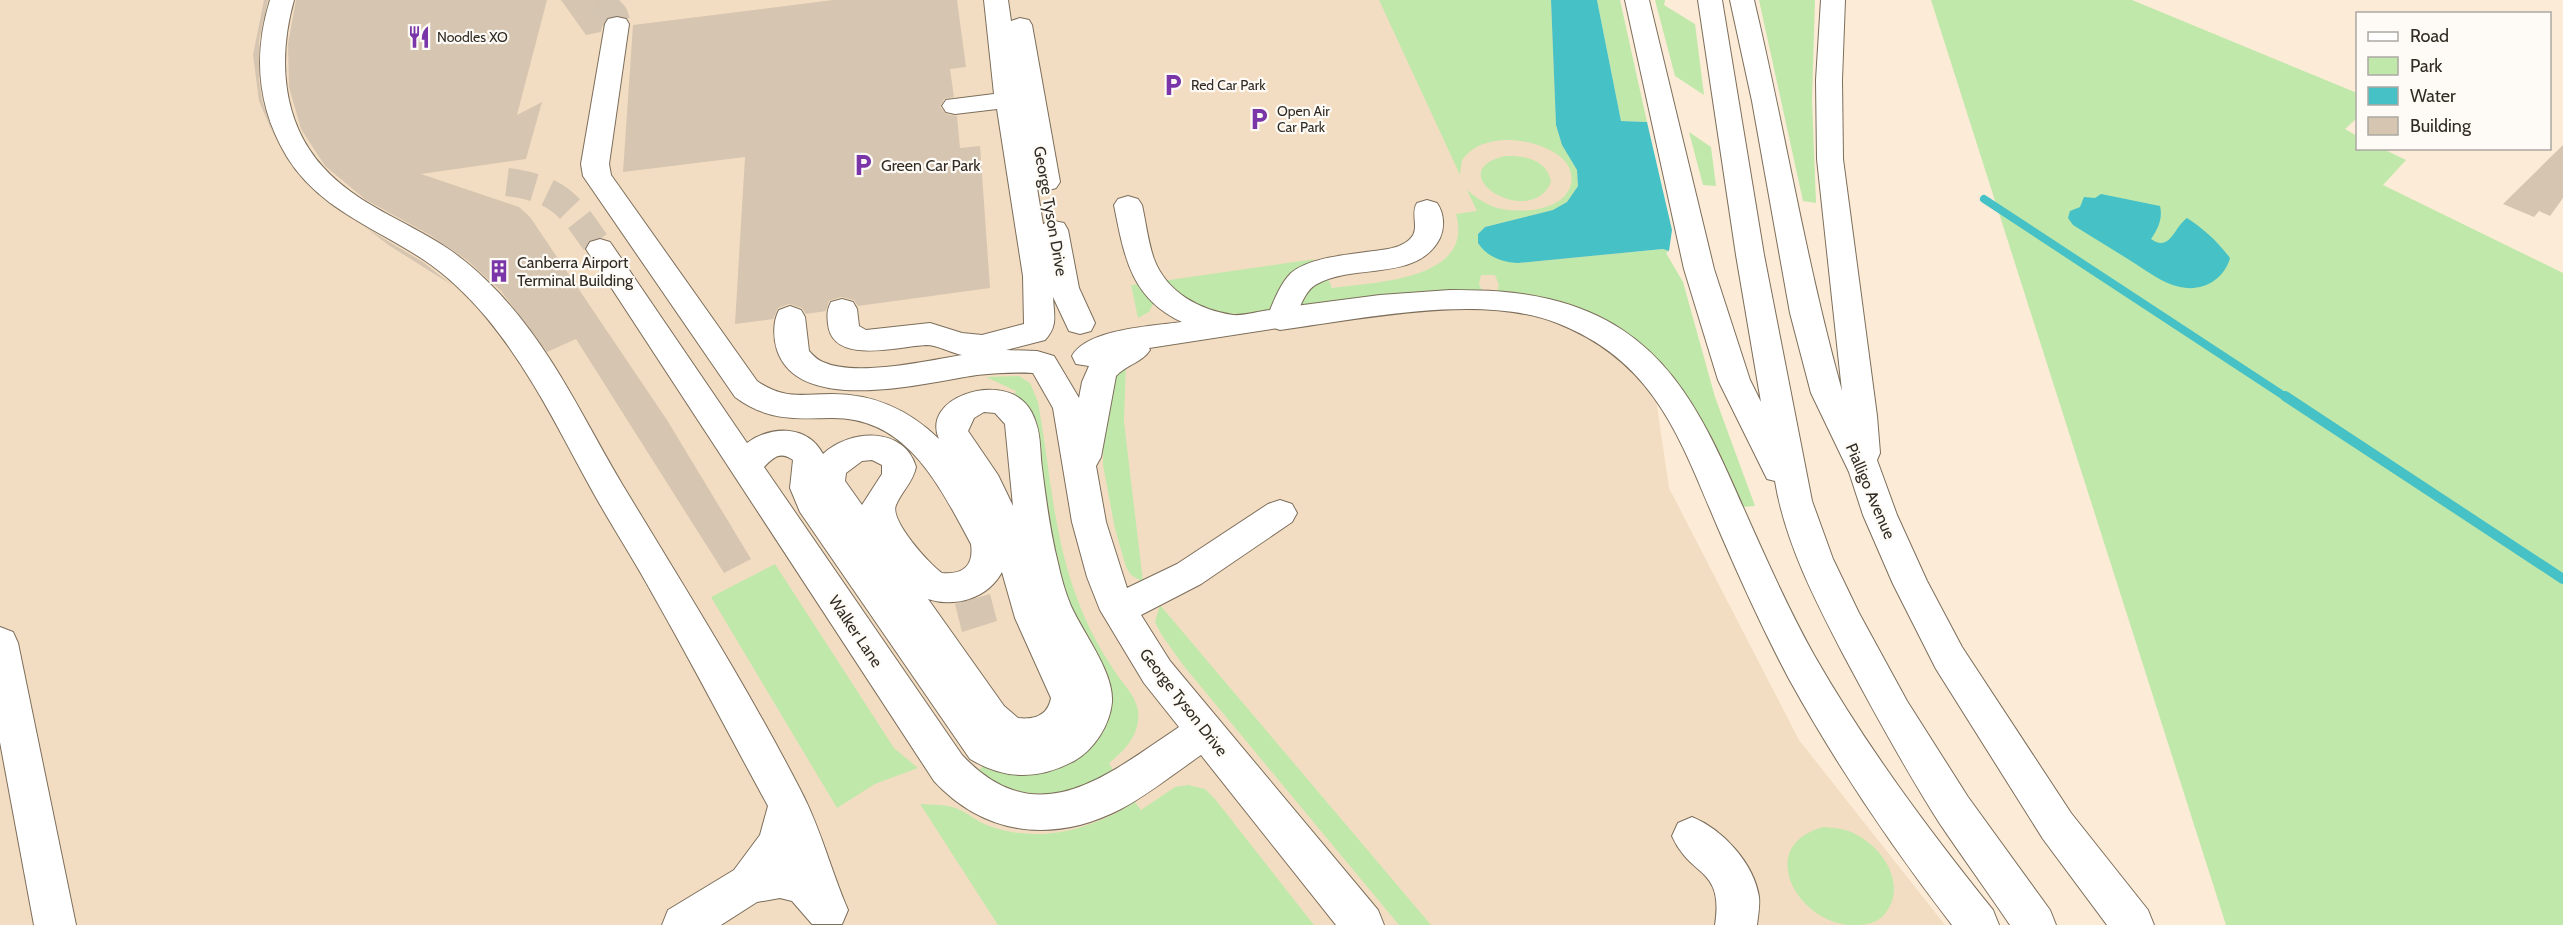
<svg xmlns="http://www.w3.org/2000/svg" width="2563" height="925" viewBox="0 0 2563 925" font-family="Cabin,sans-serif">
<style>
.built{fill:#f3ddc2}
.green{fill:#c0e8aa}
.water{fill:#46c1c6}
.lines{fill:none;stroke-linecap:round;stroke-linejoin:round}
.stream-far1{stroke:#46c1c6;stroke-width:8}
.stream{stroke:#46c1c6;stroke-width:10}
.building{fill:#d6c5b0}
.minor-tunnel{stroke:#d3c5b2;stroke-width:28;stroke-dasharray:28 14;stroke-linecap:butt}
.minor-casing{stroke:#7c6e5b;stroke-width:2}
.major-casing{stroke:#7c6e5b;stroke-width:2}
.minor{fill:#fff;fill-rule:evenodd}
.major{fill:#fff;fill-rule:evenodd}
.labels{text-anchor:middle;stroke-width:4.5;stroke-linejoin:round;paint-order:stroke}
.far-poi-label{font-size:14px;fill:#312b23;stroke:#fefbf6;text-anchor:start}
.poi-label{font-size:16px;fill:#312b23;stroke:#fefbf6;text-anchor:start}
.street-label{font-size:16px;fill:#312b23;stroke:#fefbf6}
</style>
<rect width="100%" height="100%" fill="#fcebd6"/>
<path class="built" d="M 0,0 L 1593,0 L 1590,70 L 1642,303 L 1669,488 L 1799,740 L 1945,925 L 0,925 Z"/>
<path class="green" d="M 1379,0 L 1551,0 L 1556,125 L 1562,145 L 1577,170 L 1578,186 L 1567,202 L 1553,210 L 1485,227 L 1478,234 L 1478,243 C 1490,255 1500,261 1518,263 L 1663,249 L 1669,251 L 1666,253 L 1683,282 L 1715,397 L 1755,506 L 1742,507 C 1727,477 1715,444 1698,415 C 1655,340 1584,295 1497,291 L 1499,285 L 1495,275 L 1481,275 L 1479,284 L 1482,290 L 1443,290 L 1298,308 L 1307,288 L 1328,279 L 1332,288 C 1373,282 1475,281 1456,214 L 1477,211 L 1467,190 C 1475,197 1484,203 1494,207 C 1516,214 1564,213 1571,184 C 1577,153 1532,141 1511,140 C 1492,139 1472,145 1462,160 L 1460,175 Z
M 1597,0 L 1620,0 L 1647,122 L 1621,121 Z
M 1655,0 L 1665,0 L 1664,5 L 1695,24 L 1704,95 L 1675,76 Z
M 1759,0 L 1815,0 L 1812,99 L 1816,203 L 1803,201 Z
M 1931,0 L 2132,0 L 2357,93 L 2357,118 L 2345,129 L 2357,136 L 2358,148 L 2383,149 L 2406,160 L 2383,185 L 2563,273 L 2563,925 L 2226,925 Z
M 1689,132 L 1711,147 L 1716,186 L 1703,185 Z
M 1505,156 C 1524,155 1548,160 1551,182 C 1531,231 1437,172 1505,156 Z
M 1315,259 L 1302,267 L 1270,311 L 1250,315 L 1202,311 L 1162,281 Z
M 1141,284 L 1154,302 L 1149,312 L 1138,318 L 1131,285 Z
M 1126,363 L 1124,422 L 1143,582 L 1131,575 L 1126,567 L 1115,529 L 1103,465 L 1104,389 Z
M 1019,376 L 1030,383 L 1038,402 C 1050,468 1053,535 1077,598 C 1086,623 1098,646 1112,667 C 1120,681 1135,694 1138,710 C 1141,733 1126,750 1109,763 L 1113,770 C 1069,800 1022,803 978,771 L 985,764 L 1053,767 L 1061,589 L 1014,396 L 1016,391 L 986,377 Z
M 775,564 L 894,748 L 918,768 L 875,784 L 837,808 L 711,597 Z
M 1160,605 L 1431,925 L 1399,925 L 1183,665 L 1161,634 L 1155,622 Z
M 1188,785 L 1205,789 L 1215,799 L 1314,925 L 998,925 L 920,804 C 930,805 942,804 952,807 C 963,809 977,822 989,826 C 1041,844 1090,830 1135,802 L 1141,810 L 1175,787 Z
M 1824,827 C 1836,828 1848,829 1859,836 C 1886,851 1908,889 1883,916 C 1875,924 1865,925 1853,925 C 1798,925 1753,845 1824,827 Z"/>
<path class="water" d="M 1551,0 L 1597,0 L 1621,121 L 1647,122 L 1672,230 L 1669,251 L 1663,249 L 1518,263 C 1502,262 1487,257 1478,243 L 1478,234 L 1485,227 L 1553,210 L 1567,202 L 1578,186 L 1577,170 L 1562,145 L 1556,125 Z
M 2101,194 L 2160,206 C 2163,218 2158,229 2151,239 C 2170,253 2174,227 2187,218 C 2204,229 2218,242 2230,258 C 2224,280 2202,292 2180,287 C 2162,283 2147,271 2131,261 C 2112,249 2092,237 2073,225 L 2068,218 L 2070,211 L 2080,207 L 2084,197 L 2095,198 Z"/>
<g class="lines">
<path class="stream-far1" d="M 1984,199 L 2287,398"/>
<path class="stream" d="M 2285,396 L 2563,579"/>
</g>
<path class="building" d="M 264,0 L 268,0 L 259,41 L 259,80 L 262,100 L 274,136 L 259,101 L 253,55 Z
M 296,0 L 547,0 L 517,115 L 542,102 L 526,159 L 421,174 L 519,207 L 530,217 L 667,420 L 751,559 L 724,573 L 576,339 L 547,352 L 501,291 L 467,260 L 430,235 L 366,200 L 325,166 L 301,129 L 289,87 L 288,44 Z
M 561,0 L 610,0 L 626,17 L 617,15 L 608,17 L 603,23 L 601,32 L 586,35 Z
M 833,0 L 957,0 L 966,67 L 950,69 L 954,97 L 944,99 L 940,107 L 946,114 L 957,116 L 960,148 L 980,146 L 990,288 L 858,306 L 854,300 L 841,297 L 829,301 L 826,311 L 806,314 L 802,308 L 789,304 L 778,308 L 773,319 L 735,324 L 745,157 L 623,172 L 633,25 Z
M 2563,145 L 2563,198 L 2550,216 L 2539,211 L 2534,217 L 2503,204 Z
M 366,228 L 423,262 L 452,285 L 390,246 Z
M 990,594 L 997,621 L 962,632 L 955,604 Z"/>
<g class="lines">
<path class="minor-tunnel" d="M 600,0 L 614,15 L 617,24
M 507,182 C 561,189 571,207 600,249"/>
<g class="minor-casing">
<path id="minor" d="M 270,0 L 294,0 C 278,57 281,121 323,167 C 356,204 404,220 444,246 C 464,259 482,275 499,293 C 555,354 581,415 622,484 C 683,585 747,686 801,791 C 821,829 831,871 848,910 L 842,924 L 812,924 L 792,901 L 780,898 L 757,902 L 721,925 L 662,925 L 668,910 L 734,870 L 760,835 L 768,806 C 729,735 692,663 652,593 C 634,560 613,528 594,494 C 559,431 533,374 486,317 C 468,296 448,276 424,260 C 376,228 319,209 287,157 C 257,107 253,55 270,0 Z
M 984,0 L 1008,0 L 1011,21 L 1020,18 L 1029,20 L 1032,25 L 1060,182 L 1056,188 L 1046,191 L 1037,188 L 1043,224 L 1054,221 L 1064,223 L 1068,230 L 1079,288 L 1095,323 L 1091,331 L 1080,334 L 1069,331 L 1053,297 C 1054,316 1058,326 1045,340 L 1006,350 L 1037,351 L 1054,356 L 1079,398 L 1082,382 L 1089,366 L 1076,364 L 1072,356 C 1087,329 1152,326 1182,322 C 1130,298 1124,255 1114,205 L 1118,199 L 1128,196 L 1138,199 L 1142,205 C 1146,223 1148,242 1154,259 C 1167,293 1200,310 1233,315 C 1244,316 1259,311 1270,310 C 1275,298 1281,283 1291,273 C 1311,256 1356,254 1381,250 C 1391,249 1404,246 1411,238 C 1420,228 1410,214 1417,203 L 1427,200 L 1437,203 C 1444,213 1445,227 1440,238 C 1418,282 1355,263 1317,284 C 1303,291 1299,313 1291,326 L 1149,348 L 1150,350 C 1143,362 1126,365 1116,376 L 1101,457 L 1096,466 L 1106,522 L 1127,588 L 1177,564 L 1268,504 L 1280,500 L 1292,504 L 1297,513 L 1292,522 L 1201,584 L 1141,615 L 1170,661 L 1378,910 L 1384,925 L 1336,925 L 1201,755 C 1175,773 1149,794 1121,809 C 1055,843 986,837 934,781 L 586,249 L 590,242 L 600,239 L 610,242 L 747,443 C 772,425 808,425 823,454 C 850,429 904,426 916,467 C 913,482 902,491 896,505 C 889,520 930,565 942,573 C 964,575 974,565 971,544 C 939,485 907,416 830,418 C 794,419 765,420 735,397 L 583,176 L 581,164 L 605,24 L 608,19 L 617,17 L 626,19 L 629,24 L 609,164 L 611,175 L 757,381 C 784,400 801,394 832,394 C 875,394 909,410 939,439 C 921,398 997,373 1025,403 C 1030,408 1034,416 1036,423 C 1041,436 1040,454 1042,468 C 1046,500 1050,531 1058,563 C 1061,577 1065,592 1071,606 C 1083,633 1114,672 1112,702 C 1110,725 1094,750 1074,761 C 1038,780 1005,780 970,759 L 800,512 L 790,488 L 793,460 C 780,451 774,457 764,467 L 962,755 C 1038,836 1107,775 1179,727 L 1144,683 L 1100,610 L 1087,577 L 1072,522 L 1053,408 L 1033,373 C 1014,372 996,373 977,375 C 928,382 799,417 777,350 C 773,337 773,321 779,310 L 790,306 L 801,310 L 805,317 L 809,351 C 813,355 817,360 823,362 C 855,377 927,361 962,355 C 951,353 938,345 926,345 C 900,346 832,366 828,324 C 827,315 827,310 831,302 L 842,299 L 853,302 L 857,309 L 859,326 L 866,330 L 930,323 L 962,333 L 982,335 L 1024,324 L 1023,276 L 997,109 L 955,114 L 946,112 L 942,106 L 946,100 L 994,94 ZM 984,412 L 995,413 L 1005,424 L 1013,506 L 998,475 L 968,431 L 974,418 ZM 872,460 L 882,465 L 882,474 L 862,505 L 845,481 L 846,473 L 862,461 ZM 1002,572 L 1015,618 L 1051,698 C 1048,715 1035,720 1018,718 L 1004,706 L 928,599 C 956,608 988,598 1002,572 Z
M 0,627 L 13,632 L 18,643 L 76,925 L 34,925 L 0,742 Z
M 1692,817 C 1722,829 1754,863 1759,897 C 1760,906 1758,916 1757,925 L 1715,925 C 1724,866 1691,879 1672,836 L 1678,823 Z"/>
</g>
<g class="major-casing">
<path id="major" d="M 1625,0 L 1649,0 L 1714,269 L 1750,380 L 1761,402 L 1736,255 L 1698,0 L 1722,0 L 1764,255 L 1812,501 L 1833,559 L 1859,613 L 1907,701 L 1968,797 L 2050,910 L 2056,925 L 2010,925 C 1987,891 1963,858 1940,824 C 1905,769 1874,712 1843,654 C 1815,600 1785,542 1775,481 L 1767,479 L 1718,380 L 1684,269 Z
M 1730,0 L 1754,0 C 1785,130 1806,262 1842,391 L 1817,159 L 1816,80 L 1821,0 L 1845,0 L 1842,80 L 1843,159 L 1877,416 L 1880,453 L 1877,460 L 1897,515 L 1927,581 L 1962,647 L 2071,813 L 2148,910 L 2154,925 L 2107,925 L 2043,839 L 1936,669 L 1893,584 L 1863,515 L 1849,472 L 1811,393 L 1790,313 L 1752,101 Z
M 1450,290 C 1484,290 1516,291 1549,299 C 1667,327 1703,416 1747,516 C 1768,563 1789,610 1814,655 C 1866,746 1928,829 1993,910 L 1999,925 L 1952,925 C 1892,847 1837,766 1789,679 C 1763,630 1740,579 1718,528 C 1680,439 1656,362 1557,323 C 1481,293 1360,319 1280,330 L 1269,326 L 1265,319 L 1269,312 L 1280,308 L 1380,295 Z"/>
</g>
<use href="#minor" class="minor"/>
<use href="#major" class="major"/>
</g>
<defs>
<g id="restaurant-bare" transform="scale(1.8)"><path d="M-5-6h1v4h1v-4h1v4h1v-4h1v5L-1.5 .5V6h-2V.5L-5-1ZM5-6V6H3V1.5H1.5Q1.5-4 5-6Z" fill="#7a35a9" stroke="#fefbf6" stroke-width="2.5" paint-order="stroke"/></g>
<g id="parking-bare" transform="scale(1.8)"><path d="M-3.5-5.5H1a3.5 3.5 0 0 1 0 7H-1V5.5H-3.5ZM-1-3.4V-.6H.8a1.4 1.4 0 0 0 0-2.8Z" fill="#7a35a9" stroke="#fefbf6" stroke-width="2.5" paint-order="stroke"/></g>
<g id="building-bare" transform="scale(1.8)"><path d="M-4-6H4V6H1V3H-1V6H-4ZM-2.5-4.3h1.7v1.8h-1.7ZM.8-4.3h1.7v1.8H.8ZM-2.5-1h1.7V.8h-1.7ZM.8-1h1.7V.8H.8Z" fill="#7a35a9" stroke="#fefbf6" stroke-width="2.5" paint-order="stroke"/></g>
</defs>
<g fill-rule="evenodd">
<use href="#restaurant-bare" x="419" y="37"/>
<use href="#parking-bare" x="1173" y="85"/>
<use href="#parking-bare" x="1259" y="119"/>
<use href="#parking-bare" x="863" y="165"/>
<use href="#building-bare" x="499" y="271"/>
</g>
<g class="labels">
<g class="far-poi-label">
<text x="437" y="42">Noodles XO</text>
<text x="1191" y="90">Red Car Park</text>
<text x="1277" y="116">Open Air<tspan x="1277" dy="16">Car Park</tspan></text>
</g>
<g class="poi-label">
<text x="881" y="171">Green Car Park</text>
<text x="517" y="268">Canberra Airport<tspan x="517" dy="18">Terminal Building</tspan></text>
</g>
<g class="street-label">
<text transform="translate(1051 211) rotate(80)" y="6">George Tyson Drive</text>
<text transform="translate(1871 491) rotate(67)" y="6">Pialligo Avenue</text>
<text transform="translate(856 631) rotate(56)" y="6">Walker Lane</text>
<text transform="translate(1184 702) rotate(52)" y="6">George Tyson Drive</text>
</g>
</g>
<rect x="2356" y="12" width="195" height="138" fill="#fefbf6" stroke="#aca8a2" stroke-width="1.5"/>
<rect x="2368" y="32" width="30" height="9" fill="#ffffff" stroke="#aca8a2" stroke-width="1.5"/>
<text x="2410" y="42" font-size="18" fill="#312b23">Road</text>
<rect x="2368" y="57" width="30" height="18" fill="#c0e8aa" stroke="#aca8a2" stroke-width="1.5"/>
<text x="2410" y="72" font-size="18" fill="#312b23">Park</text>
<rect x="2368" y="87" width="30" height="18" fill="#46c1c6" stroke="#aca8a2" stroke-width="1.5"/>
<text x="2410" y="102" font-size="18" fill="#312b23">Water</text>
<rect x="2368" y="117" width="30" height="18" fill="#d6c5b0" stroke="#aca8a2" stroke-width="1.5"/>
<text x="2410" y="132" font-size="18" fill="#312b23">Building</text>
</svg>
